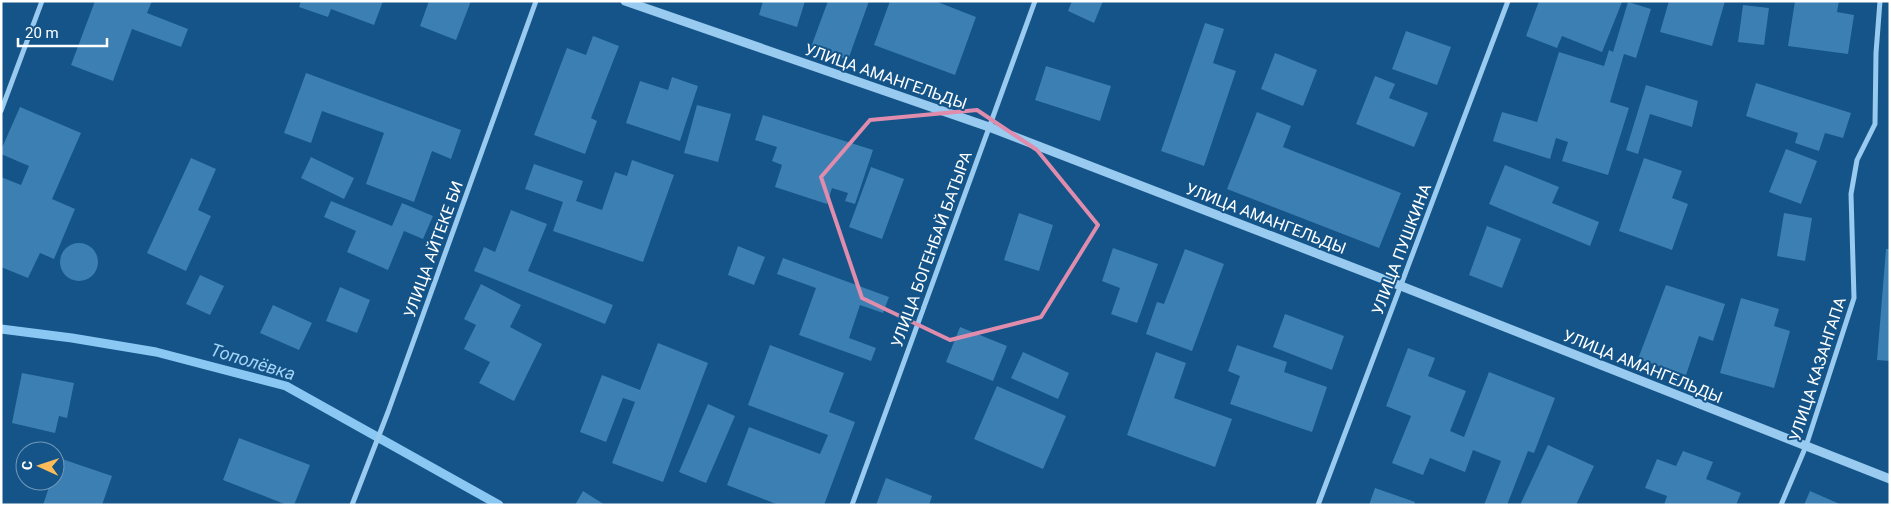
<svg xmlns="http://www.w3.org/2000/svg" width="1891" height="506" viewBox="0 0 1891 506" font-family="Roboto,sans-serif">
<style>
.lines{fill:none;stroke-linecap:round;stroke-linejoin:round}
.stream{stroke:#8ac7f3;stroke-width:9}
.building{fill:#3c7fb2}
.minor{stroke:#99caef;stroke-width:5}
.tertiary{stroke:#99caef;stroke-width:9}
.marked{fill:none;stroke:#e08cad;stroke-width:4;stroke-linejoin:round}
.labels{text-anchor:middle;stroke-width:4;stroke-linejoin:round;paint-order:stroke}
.street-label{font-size:16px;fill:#fff;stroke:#145488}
.water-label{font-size:18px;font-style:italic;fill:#a4d4f7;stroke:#145488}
</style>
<rect width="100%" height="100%" fill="#145488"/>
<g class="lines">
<path class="stream" d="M 1,329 L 72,338 L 156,352 L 286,386 L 499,505"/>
</g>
<path class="building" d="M 95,1 L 152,1 L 147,13 L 188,29 L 181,47 L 132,29 L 113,81 L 71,65 Z
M 301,1 L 383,1 L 374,25 L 331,9 L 328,17 L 299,7 Z
M 429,1 L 471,1 L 456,40 L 420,26 Z
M 763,1 L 805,1 L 797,27 L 759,15 Z
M 828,1 L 869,1 L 848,60 L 811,47 Z
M 890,1 L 935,1 L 976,17 L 955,75 L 874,45 Z
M 1072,1 L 1103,1 L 1094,23 L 1068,11 Z
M 1539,1 L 1619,1 L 1622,2 L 1602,52 L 1562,36 L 1557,48 L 1526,36 Z
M 1669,1 L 1725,1 L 1712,46 L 1660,32 Z
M 1795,1 L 1839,1 L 1837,12 L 1854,15 L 1848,54 L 1788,46 Z
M 1628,2 L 1651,9 L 1636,58 L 1624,54 L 1610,102 L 1629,108 L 1608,175 L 1562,161 L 1568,142 L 1556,138 L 1550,159 L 1493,141 L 1502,112 L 1537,122 L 1559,52 L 1604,66 L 1609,50 L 1613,52 Z
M 1743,5 L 1769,8 L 1764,45 L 1738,42 Z
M 1205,23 L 1224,29 L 1213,63 L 1236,71 L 1204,166 L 1161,151 Z
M 1406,31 L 1451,47 L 1437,85 L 1392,69 Z
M 593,36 L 619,46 L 591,118 L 597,121 L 585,154 L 534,135 L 567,48 L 586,55 Z
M 1275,53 L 1317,70 L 1303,106 L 1261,89 Z
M 1046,66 L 1111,86 L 1100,121 L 1035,100 Z
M 306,73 L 461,130 L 451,159 L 432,151 L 414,202 L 366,184 L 384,133 L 322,111 L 311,143 L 284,133 Z
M 1375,76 L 1395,84 L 1389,98 L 1428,113 L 1414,147 L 1356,124 Z
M 672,77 L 698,86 L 680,141 L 626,123 L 640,81 L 668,90 Z
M 1756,83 L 1851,113 L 1843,138 L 1825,133 L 1819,151 L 1795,143 L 1798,133 L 1746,116 Z
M 1646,85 L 1698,101 L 1692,127 L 1650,114 L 1638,154 L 1626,150 Z
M 697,105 L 731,114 L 718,162 L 684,153 Z
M 20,107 L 81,133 L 52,199 L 75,209 L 54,259 L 40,253 L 28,278 L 1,267 L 1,177 L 21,185 L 29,166 L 1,154 L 1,150 Z
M 1257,112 L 1291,126 L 1283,147 L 1401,193 L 1379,248 L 1227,189 Z
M 763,115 L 873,150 L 855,204 L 845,201 L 848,193 L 832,188 L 827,204 L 775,187 L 782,165 L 772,161 L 777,147 L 755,140 Z
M 1786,149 L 1817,161 L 1801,204 L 1769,192 Z
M 311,157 L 354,178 L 344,199 L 301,178 Z
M 191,158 L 216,169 L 198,210 L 211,216 L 186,271 L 147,253 Z
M 1644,158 L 1682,171 L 1672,198 L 1688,204 L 1672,250 L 1619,231 Z
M 632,160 L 674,175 L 643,262 L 553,231 L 563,202 L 525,189 L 534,164 L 583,181 L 576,201 L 602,210 L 615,172 L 627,176 Z
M 1505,165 L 1559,187 L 1552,203 L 1599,222 L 1590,246 L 1489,204 Z
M 871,167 L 904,179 L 882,239 L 849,227 Z
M 331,201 L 392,226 L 402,203 L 433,216 L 423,239 L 404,231 L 388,270 L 347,252 L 356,231 L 324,217 Z
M 511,210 L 547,224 L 528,271 L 613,305 L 605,324 L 474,271 L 484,247 L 495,252 Z
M 1019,213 L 1053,225 L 1039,271 L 1004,260 Z
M 1784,213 L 1812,218 L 1805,261 L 1777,256 Z
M 1487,226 L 1521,239 L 1502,288 L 1469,275 Z
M60 262a19 19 0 1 1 38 0a19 19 0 1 1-38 0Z
M 738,246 L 765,257 L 754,285 L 728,275 Z
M 1113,248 L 1158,264 L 1137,323 L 1111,314 L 1120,288 L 1102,281 Z
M 1185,249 L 1224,264 L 1192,351 L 1146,334 L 1157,302 L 1164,304 Z
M 1886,249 L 1890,249 L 1890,361 L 1877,360 Z
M 783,258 L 889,297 L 883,313 L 860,305 L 849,338 L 876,348 L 871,361 L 799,335 L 816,288 L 777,274 Z
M 200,275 L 224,286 L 210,315 L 186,304 Z
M 481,284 L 521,305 L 510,327 L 542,344 L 514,401 L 479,383 L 490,362 L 464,349 L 476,325 L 464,319 Z
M 1666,285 L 1725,304 L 1713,341 L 1699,336 L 1686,375 L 1638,359 Z
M 340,287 L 370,300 L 357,333 L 326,321 Z
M 1741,298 L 1779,309 L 1774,326 L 1790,331 L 1774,388 L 1720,373 Z
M 273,305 L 312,323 L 299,350 L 260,333 Z
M 1285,314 L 1344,336 L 1332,370 L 1273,347 Z
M 960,327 L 1007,346 L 993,381 L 946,362 Z
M 658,343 L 708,363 L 663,482 L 612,463 L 635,402 L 623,398 L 606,442 L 580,432 L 602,375 L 640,390 Z
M 770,345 L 844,373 L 829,412 L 855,422 L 824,505 L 779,505 L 727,485 L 749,427 L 820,454 L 828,435 L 748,405 Z
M 1237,345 L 1287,362 L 1284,372 L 1327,387 L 1312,432 L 1230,404 L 1240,376 L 1228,371 Z
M 1408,348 L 1435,358 L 1428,376 L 1466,391 L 1450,431 L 1464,437 L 1489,372 L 1555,398 L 1534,453 L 1528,451 L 1507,505 L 1484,505 L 1501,461 L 1473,450 L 1465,472 L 1430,458 L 1423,475 L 1392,463 L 1411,416 L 1386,406 Z
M 1023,352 L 1069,373 L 1058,399 L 1011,378 Z
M 1156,352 L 1186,363 L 1174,398 L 1232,419 L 1215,467 L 1127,435 Z
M 22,373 L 74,383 L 67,418 L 59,416 L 55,433 L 12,423 Z
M 997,386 L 1066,416 L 1043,469 L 974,439 Z
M 708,404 L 735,416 L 706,483 L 679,472 Z
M 239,438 L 310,465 L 294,505 L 287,505 L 223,480 Z
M 1548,445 L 1594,466 L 1576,505 L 1520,505 Z
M 1683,451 L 1713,462 L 1706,479 L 1741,493 L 1736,505 L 1664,505 L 1667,496 L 1645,488 L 1657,459 L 1676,466 Z
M 59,458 L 112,476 L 102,505 L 43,505 L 51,481 L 55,481 L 55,469 Z
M 886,478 L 932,496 L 929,505 L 876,505 Z
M 1375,488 L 1415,502 L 1414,505 L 1369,505 Z
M 583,491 L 605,505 L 575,505 Z
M 1810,491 L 1842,505 L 1804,505 Z"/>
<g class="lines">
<path class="minor" d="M 1,111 L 42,1
M 352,505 L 388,412 L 536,1
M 852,505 L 1035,1
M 1318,505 L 1508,1
M 1781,505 L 1806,446 L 1854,298 L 1851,194 L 1857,160 L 1875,124 L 1876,53 L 1880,1"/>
<path class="tertiary" d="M 625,1 L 989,127 L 1401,286 L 1890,479"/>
</g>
<path class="marked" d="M 977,110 L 1037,150 L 1098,225 L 1041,317 L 950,340 L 862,298 L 821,177 L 870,120 Z"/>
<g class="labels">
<g class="street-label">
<text transform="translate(886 76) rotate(19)" y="6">УЛИЦА АМАНГЕЛЬДЫ</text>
<text transform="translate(1266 218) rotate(21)" y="6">УЛИЦА АМАНГЕЛЬДЫ</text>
<text transform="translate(433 249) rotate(-70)" y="6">УЛИЦА АЙТЕКЕ БИ</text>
<text transform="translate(931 249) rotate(-70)" y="6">УЛИЦА БОГЕНБАЙ БАТЫРА</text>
<text transform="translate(1401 249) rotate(-69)" y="6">УЛИЦА ПУШКИНА</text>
<text transform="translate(1643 366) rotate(22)" y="6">УЛИЦА АМАНГЕЛЬДЫ</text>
<text transform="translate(1817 369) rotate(-72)" y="6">УЛИЦА КАЗАНГАПА</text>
</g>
<g class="water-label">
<text transform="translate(253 362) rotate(17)" y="6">Тополёвка</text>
</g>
</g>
<rect width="1891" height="506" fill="none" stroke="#ffffff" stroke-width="5"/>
<g transform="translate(40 466) rotate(273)"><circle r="24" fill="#145488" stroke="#7298b8"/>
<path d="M0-4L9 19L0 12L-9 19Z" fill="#ffbb57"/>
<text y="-8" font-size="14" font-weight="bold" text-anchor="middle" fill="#ffffff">С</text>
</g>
<path d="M18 38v8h89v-8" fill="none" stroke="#ffffff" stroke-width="2.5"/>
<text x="25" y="38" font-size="15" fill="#ffffff" stroke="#145488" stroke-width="4" paint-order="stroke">20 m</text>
</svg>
